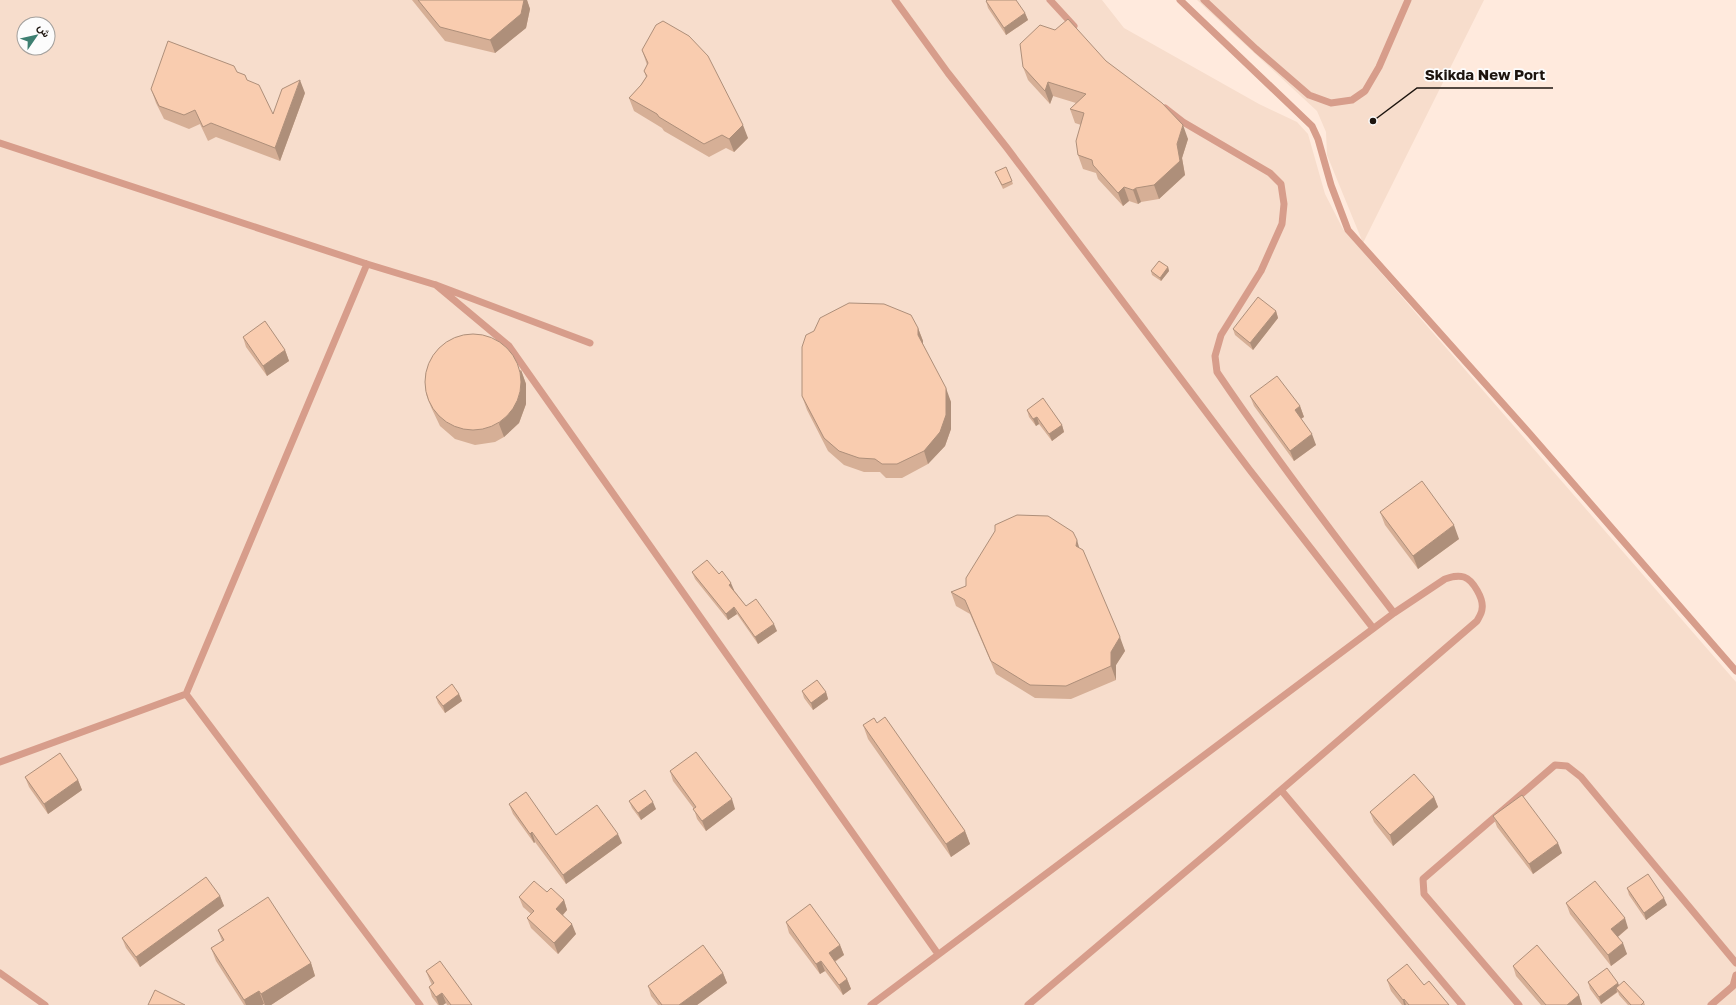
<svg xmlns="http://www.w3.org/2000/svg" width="1736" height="1005" viewBox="0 0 1736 1005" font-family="'Golos Text',Vazirmatn,sans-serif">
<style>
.built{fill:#f7ddcc;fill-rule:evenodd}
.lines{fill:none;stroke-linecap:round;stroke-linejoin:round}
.lane{stroke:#d79d8b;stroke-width:7}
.wall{fill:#d6af96}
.shaded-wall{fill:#ae8f7a}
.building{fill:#f9ccaf;stroke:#ae8f7a}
.leader{fill:none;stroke:#1d150f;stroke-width:1.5}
.callout-dot{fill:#1d150f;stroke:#fcfcfc;stroke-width:1.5}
.callout-label{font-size:15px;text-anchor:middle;font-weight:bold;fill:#1d150f;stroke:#fcfcfc;stroke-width:3.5;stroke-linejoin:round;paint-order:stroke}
</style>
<rect width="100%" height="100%" fill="#ffeadd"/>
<path class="built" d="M 0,0 L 1102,0 L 1124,28 L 1259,104 L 1297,122 L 1308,134 L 1325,194 L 1343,229 L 1736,682 L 1736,1005 L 0,1005 ZM 24,24 L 48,24 L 48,48 L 24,48 Z
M 1197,0 L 1484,0 L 1363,243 L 1327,155 L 1326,132 L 1317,111 Z"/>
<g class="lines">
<path class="lane" d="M 895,0 L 948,73 L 1007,148 L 1249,469 L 1373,628
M 1050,0 L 1074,26
M 1180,0 L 1312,126 L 1318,139 L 1331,185 L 1348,230 L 1530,434 L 1736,671
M 1204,0 L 1256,49 L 1309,95 L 1331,103 L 1352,100 L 1365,91 L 1379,67 L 1408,0
M 1165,108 L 1183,122 L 1270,173 L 1281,184 L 1284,204 L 1282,224 L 1261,271 L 1221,335 L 1215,356 L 1217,372 C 1273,455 1333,534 1394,613
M 0,143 L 367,264 L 436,285 L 590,343
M 436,285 L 509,346 L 938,954
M 186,694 L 420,1005
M 0,762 L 186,694 L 367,264
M 1281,790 L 1462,1005
M 0,973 L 45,1005
M 871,1005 L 1394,613 L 1445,579 C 1451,577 1457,575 1464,577 C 1473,580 1484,599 1482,609 C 1482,613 1479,617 1477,621 L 1223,840 L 1028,1005
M 1519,1005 L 1424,894 L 1423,879 L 1555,765 L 1567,766 L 1581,777 L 1736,963
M 1711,1005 L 1733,986 L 1736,975"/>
</g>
<path class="wall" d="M 412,0 L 527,0 L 530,9 L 526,28 L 495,53 L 445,41 Z
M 986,1 L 1025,13 L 1028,20 L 1006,35 L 988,8 Z
M 642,50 L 748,138 L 734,152 L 726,148 L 709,157 L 664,131 L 662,128 L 634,111 L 629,98 L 641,85 L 646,77 L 644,71 L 647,65 Z
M 1106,61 L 1188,139 L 1182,158 L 1185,175 L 1159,199 L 1141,202 L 1138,204 L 1129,201 L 1123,206 L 1098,179 L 1096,173 L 1083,169 L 1078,155 L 1081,125 L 1075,123 L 1070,109 L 1076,103 L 1053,96 L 1050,104 L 1028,80 L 1023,67 Z
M 237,72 L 247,80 L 273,114 L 305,93 L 280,161 L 216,137 L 208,141 L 200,124 L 189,129 L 164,119 L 156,103 L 151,89 Z
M 995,172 L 1012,181 L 1013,184 L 1003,189 Z
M 1168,267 L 1169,271 L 1161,281 L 1152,275 L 1151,271 Z
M 1276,311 L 1278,318 L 1253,350 L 1235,335 L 1233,329 Z
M 918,328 L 923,341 L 923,344 L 951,402 L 951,429 L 945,446 L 928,464 L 902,478 L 886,478 L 880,472 L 864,472 L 844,465 L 828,451 L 807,410 L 802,396 Z
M 243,337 L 285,350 L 289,361 L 267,376 L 246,347 Z
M 521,370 L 526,384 L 526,404 L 519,423 L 504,437 L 495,442 L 475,445 L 455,439 L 440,426 L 431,407 L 426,394 Z
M 1250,396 L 1300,406 L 1304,417 L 1301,419 L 1316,445 L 1294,461 L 1254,406 Z
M 1027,410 L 1062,425 L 1064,432 L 1052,441 L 1039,424 L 1036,426 L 1029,417 Z
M 1380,512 L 1459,539 L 1418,569 L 1385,525 Z
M 1080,548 L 1125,651 L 1116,665 L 1116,680 L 1071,699 L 1035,698 L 996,674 L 970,614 L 956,606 L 951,592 L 966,586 Z
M 692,572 L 719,574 L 734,590 L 746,606 L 777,631 L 758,644 L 737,614 L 728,620 L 695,579 Z
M 802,691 L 826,692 L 828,699 L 813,710 L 804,698 Z
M 459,694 L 462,701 L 445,713 L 438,703 L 436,697 Z
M 877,723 L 965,831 L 970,844 L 951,857 L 868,739 L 863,725 Z
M 670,771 L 735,809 L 706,831 L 697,819 L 694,809 L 673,781 Z
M 25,777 L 78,780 L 82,790 L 48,814 L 29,787 Z
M 1434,797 L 1438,807 L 1393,846 L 1374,822 L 1370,812 Z
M 629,801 L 656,809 L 641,820 L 632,808 Z
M 509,804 L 556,835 L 622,843 L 566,884 L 535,842 L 534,843 L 513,814 Z
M 1493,816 L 1562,853 L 1533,874 L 1497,827 Z
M 1627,888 L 1667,905 L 1646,920 L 1629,895 Z
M 547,892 L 564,900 L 567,910 L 563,915 L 576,934 L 558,954 L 531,928 L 527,918 L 531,914 L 523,907 L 519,897 Z
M 220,896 L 224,906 L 140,967 L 126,948 L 122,938 Z
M 1566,903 L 1628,928 L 1618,937 L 1627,954 L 1611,966 L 1570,914 Z
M 786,922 L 840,945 L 844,955 L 835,962 L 847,979 L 851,989 L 843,995 L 825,971 L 820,974 L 789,933 Z
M 218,930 L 311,963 L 315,976 L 271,1005 L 264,1005 L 264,1004 L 262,1005 L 244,1005 L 216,961 L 211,948 L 222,941 Z
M 1513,966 L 1579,995 L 1582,1005 L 1541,1005 L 1516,976 Z
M 426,971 L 472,1005 L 447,1005 L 446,1003 L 443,1005 L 438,1005 L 432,997 L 429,987 L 432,985 L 430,981 Z
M 723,973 L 727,983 L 697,1005 L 658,1005 L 651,996 L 648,986 Z
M 1387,980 L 1424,985 L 1449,1005 L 1402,1005 L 1391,991 Z
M 1588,982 L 1618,983 L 1619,986 L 1644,1002 L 1645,1005 L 1628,1005 L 1619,995 L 1618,992 L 1601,1004 L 1590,989 Z"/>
<path class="shaded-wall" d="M 524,0 L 527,0 L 530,9 L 526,28 L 495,53 L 490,40 Z
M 1025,13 L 1028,20 L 1006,35 L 1004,28 Z
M 300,80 L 305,93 L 280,161 L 275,148 Z
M 1048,82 L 1053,96 L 1050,104 L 1045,91 Z
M 743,125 L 748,138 L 734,152 L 729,139 Z
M 1183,125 L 1188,139 L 1182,158 L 1185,175 L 1159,199 L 1154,185 L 1177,144 Z
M 1124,187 L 1129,201 L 1123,206 L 1118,193 Z
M 1136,188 L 1141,202 L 1138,204 L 1133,190 Z
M 1168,267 L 1169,271 L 1161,281 L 1160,278 Z
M 1276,311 L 1278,318 L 1253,350 L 1250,343 Z
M 918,328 L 923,341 L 923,348 L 918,335 Z
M 285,350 L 289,361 L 267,376 L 263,366 Z
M 521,370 L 526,384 L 526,404 L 519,423 L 504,437 L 499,424 Z
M 946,388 L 951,402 L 951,429 L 945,446 L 928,464 L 924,451 Z
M 1300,406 L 1304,417 L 1298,420 L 1295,410 Z
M 1037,417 L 1039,424 L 1036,426 L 1033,419 Z
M 1062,425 L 1064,432 L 1052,441 L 1049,434 Z
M 1312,434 L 1316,445 L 1294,461 L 1290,451 Z
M 1454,525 L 1459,539 L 1418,569 L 1413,556 Z
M 1077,540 L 1081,554 L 1076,546 Z
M 731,583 L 734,590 L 732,592 L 729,585 Z
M 734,607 L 737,614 L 728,620 L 726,614 Z
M 774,624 L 777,631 L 758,644 L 755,637 Z
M 1120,637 L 1125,651 L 1116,665 L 1116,680 L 1111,666 L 1111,652 Z
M 826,692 L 828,699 L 813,710 L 811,703 Z
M 459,694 L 462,701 L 445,713 L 443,706 Z
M 78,780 L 82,790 L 48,814 L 44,804 Z
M 1434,797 L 1438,807 L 1393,846 L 1390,835 Z
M 732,799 L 735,809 L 706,831 L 702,821 Z
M 653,802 L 656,809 L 641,820 L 638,813 Z
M 965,831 L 970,844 L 951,857 L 946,844 Z
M 532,832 L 535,842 L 534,843 L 530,834 Z
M 618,834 L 622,843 L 566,884 L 563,875 Z
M 1558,843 L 1562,853 L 1533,874 L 1529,864 Z
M 220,896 L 224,906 L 140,967 L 136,957 Z
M 1664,898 L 1667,905 L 1646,920 L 1644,913 Z
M 564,900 L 567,910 L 559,919 L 556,909 Z
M 1625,918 L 1628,928 L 1615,939 L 1611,929 Z
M 572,924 L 576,934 L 558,954 L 554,943 Z
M 1623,943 L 1627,954 L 1611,966 L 1608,955 Z
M 840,945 L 844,955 L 832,963 L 829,953 Z
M 821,961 L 825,971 L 820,974 L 816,964 Z
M 311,963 L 315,976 L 271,1005 L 265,1005 L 261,994 Z
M 723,973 L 727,983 L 697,1005 L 679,1005 Z
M 847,979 L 851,989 L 843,995 L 839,985 Z
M 1618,983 L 1621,990 L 1616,988 L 1617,992 L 1601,1004 L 1599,997 Z
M 259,991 L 264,1004 L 262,1005 L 246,1005 L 244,1000 Z
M 442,993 L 446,1003 L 443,1005 L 439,1005 L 436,997 Z
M 1579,995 L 1582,1005 L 1567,1005 Z
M 1404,999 L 1406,1005 L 1404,1005 L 1403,1000 Z"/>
<path class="building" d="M 418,0 L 524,0 L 521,14 L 490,40 L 440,27 Z
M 987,0 L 1016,0 L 1025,13 L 1004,28 L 986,1 Z
M 1068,19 L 1106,61 L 1162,103 L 1183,125 L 1177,144 L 1180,161 L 1154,185 L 1136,188 L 1133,190 L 1124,187 L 1118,193 L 1093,165 L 1092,160 L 1078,155 L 1076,141 L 1084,113 L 1070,109 L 1086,94 L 1048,82 L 1045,91 L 1023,67 L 1020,44 L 1040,25 L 1055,30 Z
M 663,21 L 689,36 L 708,56 L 743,125 L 729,139 L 722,135 L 704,144 L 659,117 L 657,114 L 629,98 L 641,85 L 647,76 L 644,71 L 648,63 L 642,50 L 656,25 Z
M 168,41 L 234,66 L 237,72 L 245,75 L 247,80 L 259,85 L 273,114 L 282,89 L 300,80 L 275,148 L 211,123 L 203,127 L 195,110 L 184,115 L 159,106 L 151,89 Z
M 1006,167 L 1012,181 L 1002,185 L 995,172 Z
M 1159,261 L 1168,267 L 1160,278 L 1151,271 Z
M 1258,297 L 1276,311 L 1250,343 L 1233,329 Z
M 849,303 L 884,304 L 911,315 L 918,328 L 918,335 L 946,388 L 946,415 L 940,432 L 924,451 L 897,464 L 882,464 L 875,459 L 859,458 L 839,451 L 824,438 L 802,396 L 802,347 L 806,335 L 814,331 L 820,318 Z
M 265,321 L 285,350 L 263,366 L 243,337 Z
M425 382a48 48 0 1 1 96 0a48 48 0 1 1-96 0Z
M 1277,376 L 1300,406 L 1295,410 L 1312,434 L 1290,451 L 1250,396 Z
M 1043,398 L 1062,425 L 1049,434 L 1037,417 L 1033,419 L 1027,410 Z
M 1422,481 L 1454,525 L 1413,556 L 1380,512 Z
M 1017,515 L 1048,516 L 1073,532 L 1077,540 L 1076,546 L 1083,550 L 1120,637 L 1111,652 L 1111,666 L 1066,686 L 1030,685 L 991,661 L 965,600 L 951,592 L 966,586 L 966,578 L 995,531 L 995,525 Z
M 707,560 L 719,574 L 722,571 L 731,583 L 729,585 L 746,606 L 756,599 L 774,624 L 755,637 L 734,607 L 726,614 L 692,572 Z
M 817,680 L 826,692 L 811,703 L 802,691 Z
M 452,684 L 459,694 L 443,706 L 436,697 Z
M 885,717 L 965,831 L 946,844 L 863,725 L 874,718 L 877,723 Z
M 696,752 L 732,799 L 702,821 L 693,809 L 696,807 L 670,771 Z
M 60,753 L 78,780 L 44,804 L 25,777 Z
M 1414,774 L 1434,797 L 1390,835 L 1370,812 Z
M 645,790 L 653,802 L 638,813 L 629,801 Z
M 526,792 L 556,835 L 597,805 L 618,834 L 563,875 L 532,832 L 530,834 L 509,804 Z
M 1522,795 L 1558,843 L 1529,864 L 1493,816 Z
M 1648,874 L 1664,898 L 1644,913 L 1627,888 Z
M 206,877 L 220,896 L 136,957 L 122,938 Z
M 534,881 L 547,892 L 551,888 L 564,900 L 556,909 L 572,924 L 554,943 L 527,918 L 534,911 L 519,897 Z
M 1595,881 L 1625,918 L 1611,929 L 1623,943 L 1608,955 L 1566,903 Z
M 268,897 L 311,963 L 261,994 L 259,991 L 244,1000 L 211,948 L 224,940 L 218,930 Z
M 810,904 L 840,945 L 829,953 L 847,979 L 839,985 L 821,961 L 816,964 L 786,922 Z
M 703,945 L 723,973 L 679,1005 L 662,1005 L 648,986 Z
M 1537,945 L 1579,995 L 1567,1005 L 1546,1005 L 1513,966 Z
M 440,961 L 472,1005 L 451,1005 L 442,993 L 436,997 L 429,987 L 434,983 L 426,971 Z
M 1407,964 L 1424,985 L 1429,981 L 1449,1005 L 1409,1005 L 1404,999 L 1403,1000 L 1387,980 Z
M 1607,968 L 1618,983 L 1599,997 L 1588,982 Z
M 1624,981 L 1644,1002 L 1641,1005 L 1631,1005 L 1616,988 Z
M 155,990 L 185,1005 L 148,1005 Z"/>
<path class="leader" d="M1373 121L1417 88H1553"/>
<circle class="callout-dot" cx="1373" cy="121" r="4"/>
<g class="callout-label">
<text x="1485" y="80">Skikda New Port</text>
</g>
<g transform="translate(36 36) rotate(56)"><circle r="19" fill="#fcfcfc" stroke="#a3a09d"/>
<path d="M0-3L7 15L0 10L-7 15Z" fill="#3d7f71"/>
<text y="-6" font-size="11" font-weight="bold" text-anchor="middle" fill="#1d150f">ش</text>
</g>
</svg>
